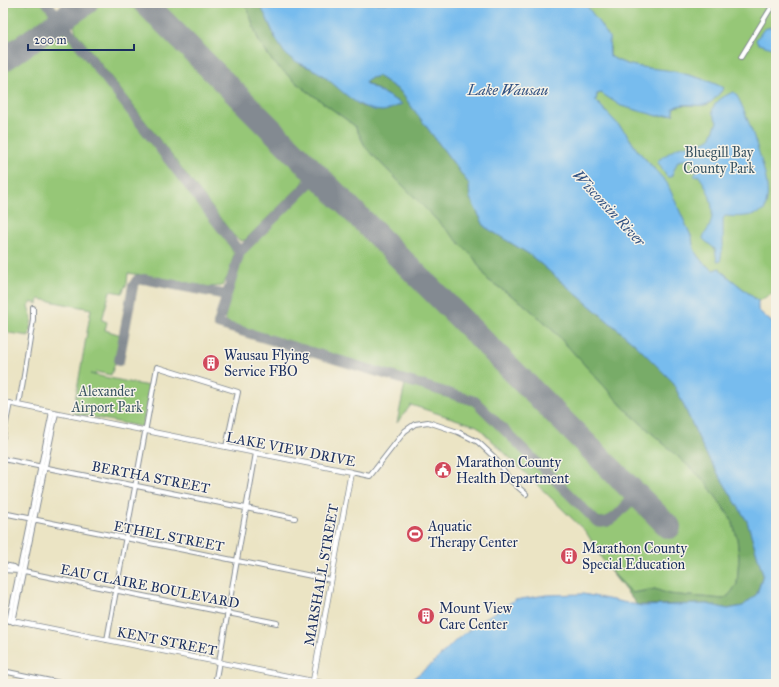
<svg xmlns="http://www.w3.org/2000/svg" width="779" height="687" viewBox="0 0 779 687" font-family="'IM FELL Great Primer',serif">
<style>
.green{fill:#96c777;stroke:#587b6a}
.forest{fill:#78ac68;stroke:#4a6e63}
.water{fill:#77bcee;stroke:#4976a6}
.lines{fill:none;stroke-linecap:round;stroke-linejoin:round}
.taxiway{stroke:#838a91;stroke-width:10}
.runway{stroke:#838a91;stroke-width:24}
.minor-casing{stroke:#838a91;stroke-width:6}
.tertiary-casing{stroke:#838a91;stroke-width:6}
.minor{stroke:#fff;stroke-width:4}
.tertiary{stroke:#fff;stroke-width:4.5}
.labels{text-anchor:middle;stroke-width:3;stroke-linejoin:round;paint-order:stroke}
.park-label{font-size:14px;fill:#3a5564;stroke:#f7f3e8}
.poi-label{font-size:14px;fill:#1b2f5e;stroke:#f7f3e8;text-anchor:start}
.street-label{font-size:14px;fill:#1b2f5e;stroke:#f7f3e8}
.water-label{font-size:15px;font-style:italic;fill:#325282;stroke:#f7f3e8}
</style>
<rect width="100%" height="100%" fill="#f7f3e8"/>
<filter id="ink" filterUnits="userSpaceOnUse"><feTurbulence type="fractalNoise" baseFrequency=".025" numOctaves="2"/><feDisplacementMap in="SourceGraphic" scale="8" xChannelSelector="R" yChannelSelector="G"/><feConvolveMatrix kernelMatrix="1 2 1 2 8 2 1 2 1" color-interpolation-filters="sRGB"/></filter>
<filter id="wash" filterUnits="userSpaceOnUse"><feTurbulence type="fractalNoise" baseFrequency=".012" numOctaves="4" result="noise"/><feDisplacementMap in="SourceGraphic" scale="16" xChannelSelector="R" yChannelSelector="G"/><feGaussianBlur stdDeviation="0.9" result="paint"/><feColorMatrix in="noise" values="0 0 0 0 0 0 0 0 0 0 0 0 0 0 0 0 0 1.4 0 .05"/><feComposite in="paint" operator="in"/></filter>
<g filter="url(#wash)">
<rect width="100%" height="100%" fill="#ebe4c4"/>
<path class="green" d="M 3,3 L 43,3 L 50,13 L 47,20 L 3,50 Z
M 99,3 L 136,3 L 305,172 L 305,178 L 303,183 L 245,240 L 241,241 L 234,236 L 76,32 L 74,26 L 80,17 Z
M 159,3 L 242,3 L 248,10 L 259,42 L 273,62 L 299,85 L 355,126 L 366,148 L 474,258 L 488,280 L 521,302 L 549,326 L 626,410 L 705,481 L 732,520 L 737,538 L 739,557 L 737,584 L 730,594 L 724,599 L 668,594 L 655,589 L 632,593 L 607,567 L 586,532 L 477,426 L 411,405 L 397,423 L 405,384 L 476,406 L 596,526 L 609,526 L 633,506 L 641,508 L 663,530 L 674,520 Z
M 585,3 L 776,3 L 776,292 L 758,301 L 721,271 L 720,268 L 713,270 C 701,262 693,254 692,238 L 653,167 L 637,150 L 626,133 L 596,101 L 597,94 L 601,93 L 658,116 L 674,114 L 672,108 C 686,102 697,108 708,104 C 713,101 720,93 724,88 C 708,80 688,74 670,71 C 649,68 628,68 610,56 L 610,47 Z
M 60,32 L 68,35 L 227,240 L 234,254 L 228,276 L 222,286 L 210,287 L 128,273 L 127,283 L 122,293 L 110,291 L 102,320 L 107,322 L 105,330 L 121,335 L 116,360 L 111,375 L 96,372 L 95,375 L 90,374 L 148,386 L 150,392 L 142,427 L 73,413 L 91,309 L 39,299 L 38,304 L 32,302 L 28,306 L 32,318 L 29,336 L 3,332 L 3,69 Z
M 314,185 L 319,186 L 622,490 L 625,496 C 624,506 608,522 598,517 L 477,398 L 326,352 L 230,325 L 226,320 L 225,315 L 244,252 Z"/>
<path class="forest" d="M 242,3 L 258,3 L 263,9 L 275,38 L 300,64 L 317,71 L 362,107 L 401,104 L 365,82 L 368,79 L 378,76 L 400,91 L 469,184 L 470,198 L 485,227 L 529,254 L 635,344 L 673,382 L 705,452 L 747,521 L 763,574 L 757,594 L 743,606 L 727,609 L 707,604 L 637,605 L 607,567 L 632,593 L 655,589 L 668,594 L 724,599 L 730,594 L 737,584 L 739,557 L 737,538 L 732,520 L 705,481 L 626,410 L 549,326 L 521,302 L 488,280 L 474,258 L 366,148 L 355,126 L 299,85 L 273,62 L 259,42 L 248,10 Z"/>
<path class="water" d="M 258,3 L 585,3 L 609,37 L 610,56 C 629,69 650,67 672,71 C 690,75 708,80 724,88 C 720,92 714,101 708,104 C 697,108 686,101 673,108 L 674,114 L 658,116 L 621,106 L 601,93 L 597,94 L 596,101 L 626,133 L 637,150 L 667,183 L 692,238 C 693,254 701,262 713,270 L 720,268 L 721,271 L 758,301 L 758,310 L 776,326 L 776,684 L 406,684 L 433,663 L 455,641 L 479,622 L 515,600 L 546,595 L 583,594 L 642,606 L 707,604 L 728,609 L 743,606 L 757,594 L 763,574 L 747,521 L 705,452 L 673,382 L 635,344 L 529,254 L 485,227 L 470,198 L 469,184 L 400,91 L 378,76 L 368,79 L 365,83 L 402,104 C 396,106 388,111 382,111 C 355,110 338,85 318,72 C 307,65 291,62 284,52 C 273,37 269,18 258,3 Z
M 772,27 L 776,29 L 776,49 L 758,44 L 756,40 L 764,29 Z
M 734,92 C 743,100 767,172 767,187 C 768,195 767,203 764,211 C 751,217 738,217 725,216 L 723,219 L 723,246 L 720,262 L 717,261 L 715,249 L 703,239 C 703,234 708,231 710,225 C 716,208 709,189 698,175 L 696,177 L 694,175 L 697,172 L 694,162 L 689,159 L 678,161 L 671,177 L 667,177 L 657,161 L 678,147 L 698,144 L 710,139 L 717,122 C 716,119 714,117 713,114 C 709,104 727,94 734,92 Z"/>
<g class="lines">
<path class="taxiway" d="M 47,3 L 240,252
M 318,175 L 240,252 L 218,324 L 475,401 L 597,522 C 613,527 627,503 636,493
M 119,361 L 133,286 L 137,280 L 144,279 L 227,295"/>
<path class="runway" d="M 145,3 L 669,527
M 3,60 L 86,3"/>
</g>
</g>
<g filter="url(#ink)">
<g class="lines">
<g class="minor-casing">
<path id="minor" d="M 741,57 L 774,3
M 19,405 L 33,320 L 33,308
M 3,412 L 5,402
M 3,437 L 10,403
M 3,459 L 295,518
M 351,472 L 370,476 L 405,431 L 415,424 L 428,422 L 458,432 L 478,442 L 494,457 L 511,481 L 526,494
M 3,513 L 331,580
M 3,565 L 14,567 L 19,571
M 3,570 L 19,571 L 277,623
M 9,621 L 52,412
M 13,622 L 56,413
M 107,640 L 157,367 L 238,392 L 226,447
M 3,671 L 65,684
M 215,684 L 256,453"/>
</g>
<g class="tertiary-casing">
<path id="tertiary" d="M 3,402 L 351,472 L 313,681
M 3,619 L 327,684"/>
</g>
<use href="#minor" class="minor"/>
<use href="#tertiary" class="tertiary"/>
</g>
</g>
<defs>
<g id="building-disc" transform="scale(0.9)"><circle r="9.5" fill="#d1495b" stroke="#f7f3e8"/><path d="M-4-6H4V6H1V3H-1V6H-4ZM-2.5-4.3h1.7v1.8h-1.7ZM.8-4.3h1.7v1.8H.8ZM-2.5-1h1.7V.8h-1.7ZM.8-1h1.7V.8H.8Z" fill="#fff"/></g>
<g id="civic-disc" transform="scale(0.9)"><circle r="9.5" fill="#d1495b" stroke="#f7f3e8"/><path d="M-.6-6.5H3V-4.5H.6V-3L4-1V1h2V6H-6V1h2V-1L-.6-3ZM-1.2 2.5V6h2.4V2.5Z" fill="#fff"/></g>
<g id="stadium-disc" transform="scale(0.9)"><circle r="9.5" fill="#d1495b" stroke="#f7f3e8"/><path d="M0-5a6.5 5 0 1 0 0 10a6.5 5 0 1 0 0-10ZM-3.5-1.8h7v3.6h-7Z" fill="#fff"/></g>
</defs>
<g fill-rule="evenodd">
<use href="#building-disc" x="211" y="363"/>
<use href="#civic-disc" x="443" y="470"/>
<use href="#stadium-disc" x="415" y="534"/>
<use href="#building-disc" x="569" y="556"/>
<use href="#building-disc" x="426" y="616"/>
</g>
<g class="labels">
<g class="park-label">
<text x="719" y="157">Bluegill Bay<tspan x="719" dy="16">County Park</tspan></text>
<text x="107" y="396">Alexander<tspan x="107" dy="16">Airport Park</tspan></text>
</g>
<g class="poi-label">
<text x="224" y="360">Wausau Flying<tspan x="224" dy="16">Service FBO</tspan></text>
<text x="456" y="467">Marathon County<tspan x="456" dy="16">Health Department</tspan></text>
<text x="428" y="531">Aquatic<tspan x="428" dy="16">Therapy Center</tspan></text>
<text x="582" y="553">Marathon County<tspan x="582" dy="16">Special Education</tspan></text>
<text x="439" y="613">Mount View<tspan x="439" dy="16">Care Center</tspan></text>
</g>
<g class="street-label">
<text transform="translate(291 449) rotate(11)" y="5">LAKE VIEW DRIVE</text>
<text transform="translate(151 477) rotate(11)" y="5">BERTHA STREET</text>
<text transform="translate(169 536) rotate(11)" y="5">ETHEL STREET</text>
<text transform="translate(321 575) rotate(-80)" y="5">MARSHALL STREET</text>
<text transform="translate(150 586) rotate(11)" y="5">EAU CLAIRE BOULEVARD</text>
<text transform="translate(167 641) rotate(11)" y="5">KENT STREET</text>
</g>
<g class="water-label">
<text x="508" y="95">Lake Wausau</text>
<text transform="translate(609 208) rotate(47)" y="5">Wisconsin River</text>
</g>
</g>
<rect width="779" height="687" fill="none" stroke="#f7f3e8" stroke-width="16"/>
<path d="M28 44v6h106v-6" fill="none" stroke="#1b2f5e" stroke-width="2"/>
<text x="34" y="44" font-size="12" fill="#1b2f5e" stroke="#f7f3e8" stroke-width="3" paint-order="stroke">200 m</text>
</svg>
